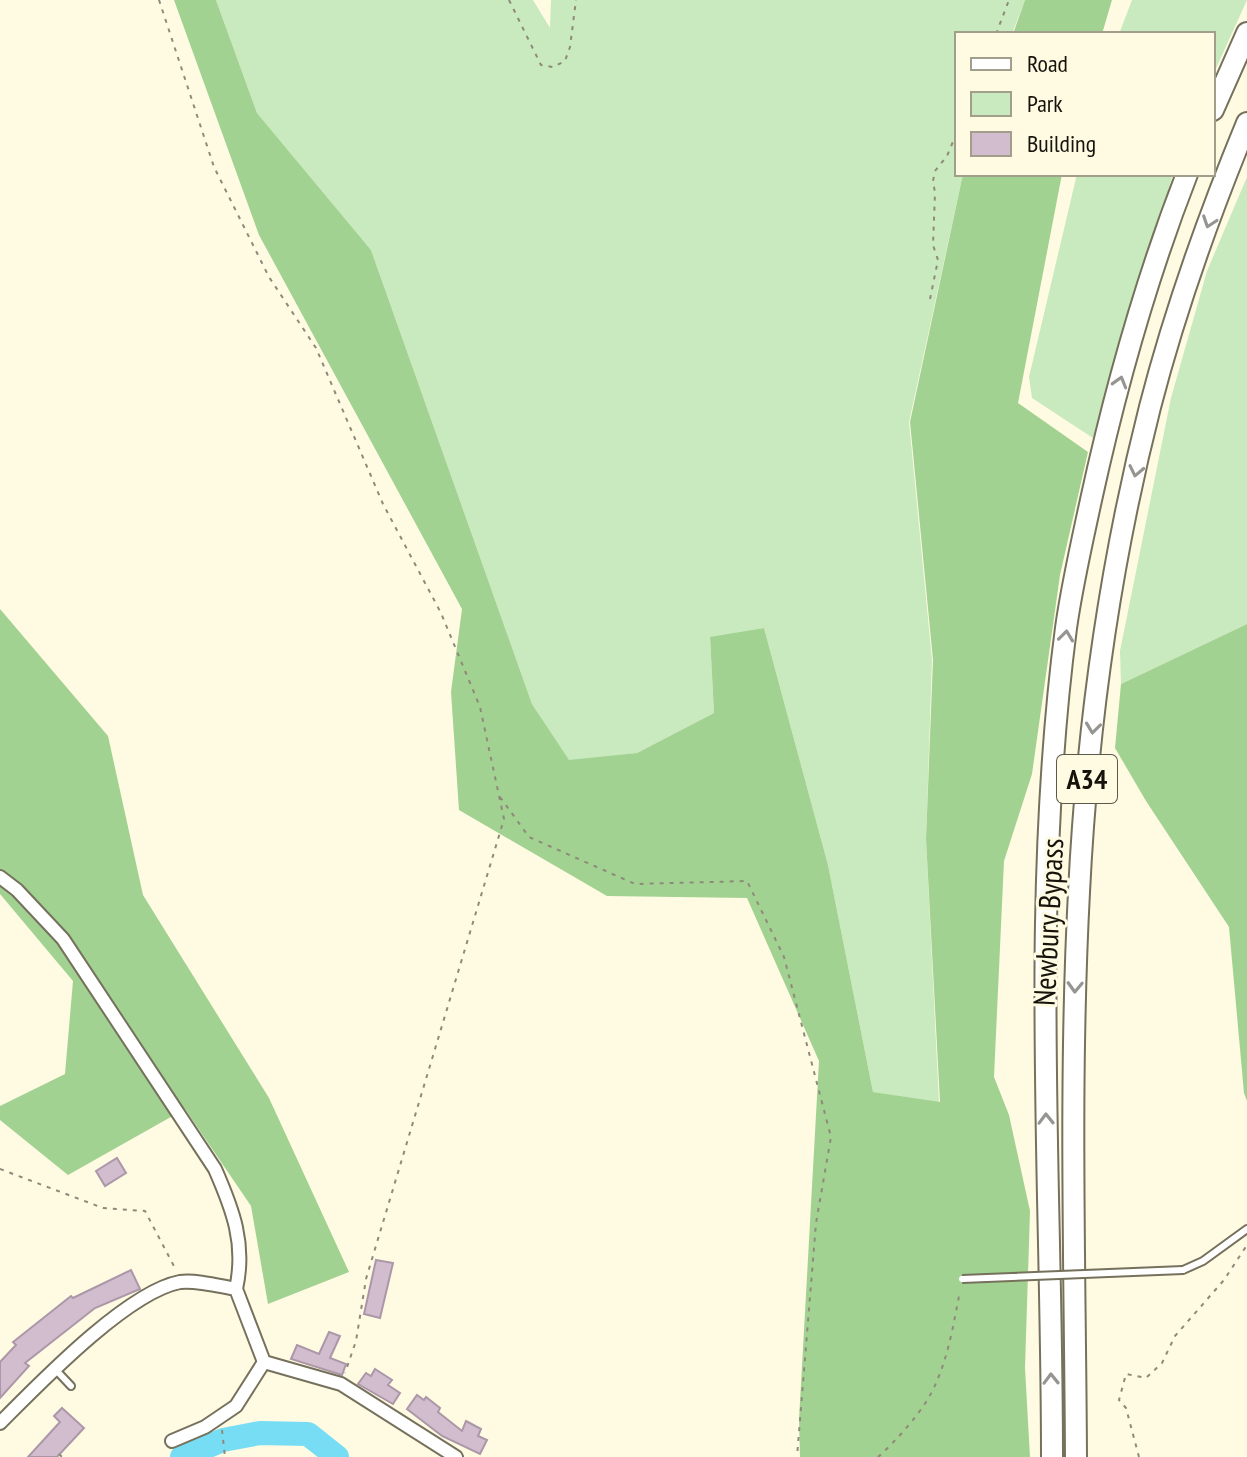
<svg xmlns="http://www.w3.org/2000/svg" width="1247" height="1457" viewBox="0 0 1247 1457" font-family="'PT Sans Narrow',sans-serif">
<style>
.green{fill:#c9e9bf}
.forest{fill:#a2d291}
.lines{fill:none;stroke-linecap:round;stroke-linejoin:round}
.river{stroke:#76ddf5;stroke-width:24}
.building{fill:#d1bdce;stroke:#ab97a8;stroke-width:2}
.service-casing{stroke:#75715c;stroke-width:10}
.minor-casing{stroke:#75715c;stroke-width:16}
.trunk-casing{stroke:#75715c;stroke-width:24}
.path{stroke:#8e8a7a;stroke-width:2;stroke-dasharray:4 6;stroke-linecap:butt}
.service{stroke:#fff;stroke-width:6}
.minor{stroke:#fff;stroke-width:12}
.trunk{stroke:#fff;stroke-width:20}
.service-bridge-casing{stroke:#75715c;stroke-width:10;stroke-linecap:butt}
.service-bridge{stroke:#fff;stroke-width:6}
.oneway{stroke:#969591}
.labels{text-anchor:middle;stroke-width:6;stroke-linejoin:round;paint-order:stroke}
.shield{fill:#fffae2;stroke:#5b584c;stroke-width:2}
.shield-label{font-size:28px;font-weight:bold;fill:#15130b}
.street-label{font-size:30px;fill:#15130b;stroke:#fffae2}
</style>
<rect width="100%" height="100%" fill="#fffae2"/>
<path class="green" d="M 216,0 L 533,0 L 550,28 L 551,0 L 1025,0 L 1012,34 L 957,34 L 957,174 L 963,174 L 909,422 L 932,660 L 926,839 L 939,1103 L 873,1092 L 828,865 L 764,628 L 710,638 L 714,713 L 637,753 L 569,761 L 532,704 L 371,250 L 257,113 Z
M 1132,0 L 1247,0 L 1213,75 L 1213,34 L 1119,34 Z
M 1077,174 L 1173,174 L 1093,438 L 1032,398 L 1029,377 Z
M 1247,177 L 1247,624 L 1121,684 L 1120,651 L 1171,398 L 1207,271 Z"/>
<path class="forest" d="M 174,0 L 216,0 L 257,113 L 371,250 L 532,704 L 569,760 L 637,753 L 714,713 L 710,637 L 764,628 L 828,865 L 873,1092 L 940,1102 L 926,839 L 933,660 L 910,422 L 963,174 L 1062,174 L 1018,403 L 1088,452 L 1060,575 L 1032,774 L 1004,861 L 994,1077 L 1009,1115 L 1030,1211 L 1025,1368 L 1030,1457 L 800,1457 L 799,1420 L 819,1061 L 747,898 L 607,896 L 459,810 L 451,692 L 462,609 L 259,235 Z
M 1025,0 L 1112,0 L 1102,34 L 1013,34 Z
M 0,609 L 108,736 L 143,895 L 269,1098 L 349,1272 L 268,1304 L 251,1206 L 185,1109 L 68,1175 L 0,1120 L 0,1106 L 65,1074 L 73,981 L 0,894 Z
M 1247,624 L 1247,1101 L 1244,1093 L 1229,927 L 1146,801 L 1115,748 L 1121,684 Z"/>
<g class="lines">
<path class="river" d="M 182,1457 L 223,1440 L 260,1433 L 308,1434 L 337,1457"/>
</g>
<path class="building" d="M 117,1158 L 126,1173 L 105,1186 L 96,1171 Z
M 376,1260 L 393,1263 L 380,1318 L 364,1314 Z
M 131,1270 L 140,1289 L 95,1308 L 25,1363 L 29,1366 L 0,1398 L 0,1362 L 16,1345 L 13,1342 L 71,1296 L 73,1298 Z
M 329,1332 L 340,1336 L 330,1358 L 346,1364 L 342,1375 L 291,1359 L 297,1345 L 319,1354 Z
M 375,1369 L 392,1380 L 388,1385 L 400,1393 L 393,1404 L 358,1384 L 366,1373 L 371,1376 Z
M 417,1395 L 424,1400 L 426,1397 L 440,1408 L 438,1412 L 462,1431 L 466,1421 L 481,1429 L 478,1436 L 487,1440 L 480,1454 L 442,1436 L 407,1409 Z
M 62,1408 L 84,1428 L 57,1457 L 28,1457 L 60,1422 L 54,1416 Z"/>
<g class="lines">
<g class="service-casing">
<path id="service" d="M 1183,1270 L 1203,1261 L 1247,1229
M 55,1369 L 71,1386"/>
</g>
<g class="minor-casing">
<path id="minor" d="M 0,877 L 17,890 L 63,939 L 215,1169 C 233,1210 246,1244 236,1289
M 236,1289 L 264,1362 L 341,1384 L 456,1457
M 0,1423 C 39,1384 127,1292 180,1282 C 197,1280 219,1286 236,1289
M 172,1441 L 205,1427 L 236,1406 L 264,1362"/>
</g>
<g class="trunk-casing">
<path id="trunk" d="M 1213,110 L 1247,33
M 1052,1457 C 1052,1180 1030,903 1066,628 C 1072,585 1082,542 1091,500 C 1115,390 1146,279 1187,174
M 1076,1457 C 1075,1268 1069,1080 1079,892 C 1087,730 1110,564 1150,407 C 1175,310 1209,215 1247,123"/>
</g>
<path class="path" d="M 159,0 L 214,167 L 269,277 L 316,348 L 383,504 L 441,613 L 480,707 L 504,819 L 366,1279 L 356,1341 L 345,1373
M 509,0 L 541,65 L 553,67 L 565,61 L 570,47 L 576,0
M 996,34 L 1009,0
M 930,299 L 938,260 L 933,245 L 935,193 L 933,181 L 935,171 L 947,156 L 957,132
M 500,797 L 529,837 L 635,884 L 747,881 L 784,957 L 831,1137 L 816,1223 L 797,1457
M 0,1169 L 103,1208 L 145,1211 L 176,1270
M 222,1430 L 225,1457
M 59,1454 L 62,1457
M 878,1457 C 898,1439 926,1408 936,1383 C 949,1354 954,1321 960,1291
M 1139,1457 L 1126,1408 L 1119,1400 L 1126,1374 L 1146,1378 L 1162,1363 L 1175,1336 L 1224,1280 L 1247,1245"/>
<use href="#service" class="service"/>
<use href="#minor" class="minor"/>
<use href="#trunk" class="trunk"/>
<g class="service-bridge-casing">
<path id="service-bridge" d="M 962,1279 L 1183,1270"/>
</g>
<use href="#service-bridge" class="service-bridge"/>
</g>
<defs><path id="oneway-chevron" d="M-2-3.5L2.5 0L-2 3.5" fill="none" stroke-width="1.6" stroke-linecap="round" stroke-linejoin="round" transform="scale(2)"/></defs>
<g class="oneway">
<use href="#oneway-chevron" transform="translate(1209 222) rotate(109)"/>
<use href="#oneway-chevron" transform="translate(1120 382) rotate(-74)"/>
<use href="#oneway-chevron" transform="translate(1136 471) rotate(102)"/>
<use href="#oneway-chevron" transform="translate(1066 636) rotate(-83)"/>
<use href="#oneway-chevron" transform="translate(1093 728) rotate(97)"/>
<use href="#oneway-chevron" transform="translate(1075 987) rotate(92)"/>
<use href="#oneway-chevron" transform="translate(1046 1119) rotate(-91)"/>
<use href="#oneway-chevron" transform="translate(1051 1379) rotate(-91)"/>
</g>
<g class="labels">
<rect class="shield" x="1057" y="755" width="60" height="48" rx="6"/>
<g class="shield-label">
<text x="1087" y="789">A34</text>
</g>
<g class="street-label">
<text transform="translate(1049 922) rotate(-87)" y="10">Newbury Bypass</text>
</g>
</g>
<rect x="955" y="32" width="260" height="144" fill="#fffae2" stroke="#a19e8c" stroke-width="2"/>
<rect x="971" y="58" width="40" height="12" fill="#ffffff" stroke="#a19e8c" stroke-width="2"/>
<text x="1027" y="72" font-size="24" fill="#15130b">Road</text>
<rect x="971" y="92" width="40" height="24" fill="#c9e9bf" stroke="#a19e8c" stroke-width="2"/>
<text x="1027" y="112" font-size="24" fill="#15130b">Park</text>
<rect x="971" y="132" width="40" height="24" fill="#d1bdce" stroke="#a19e8c" stroke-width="2"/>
<text x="1027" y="152" font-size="24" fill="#15130b">Building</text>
</svg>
